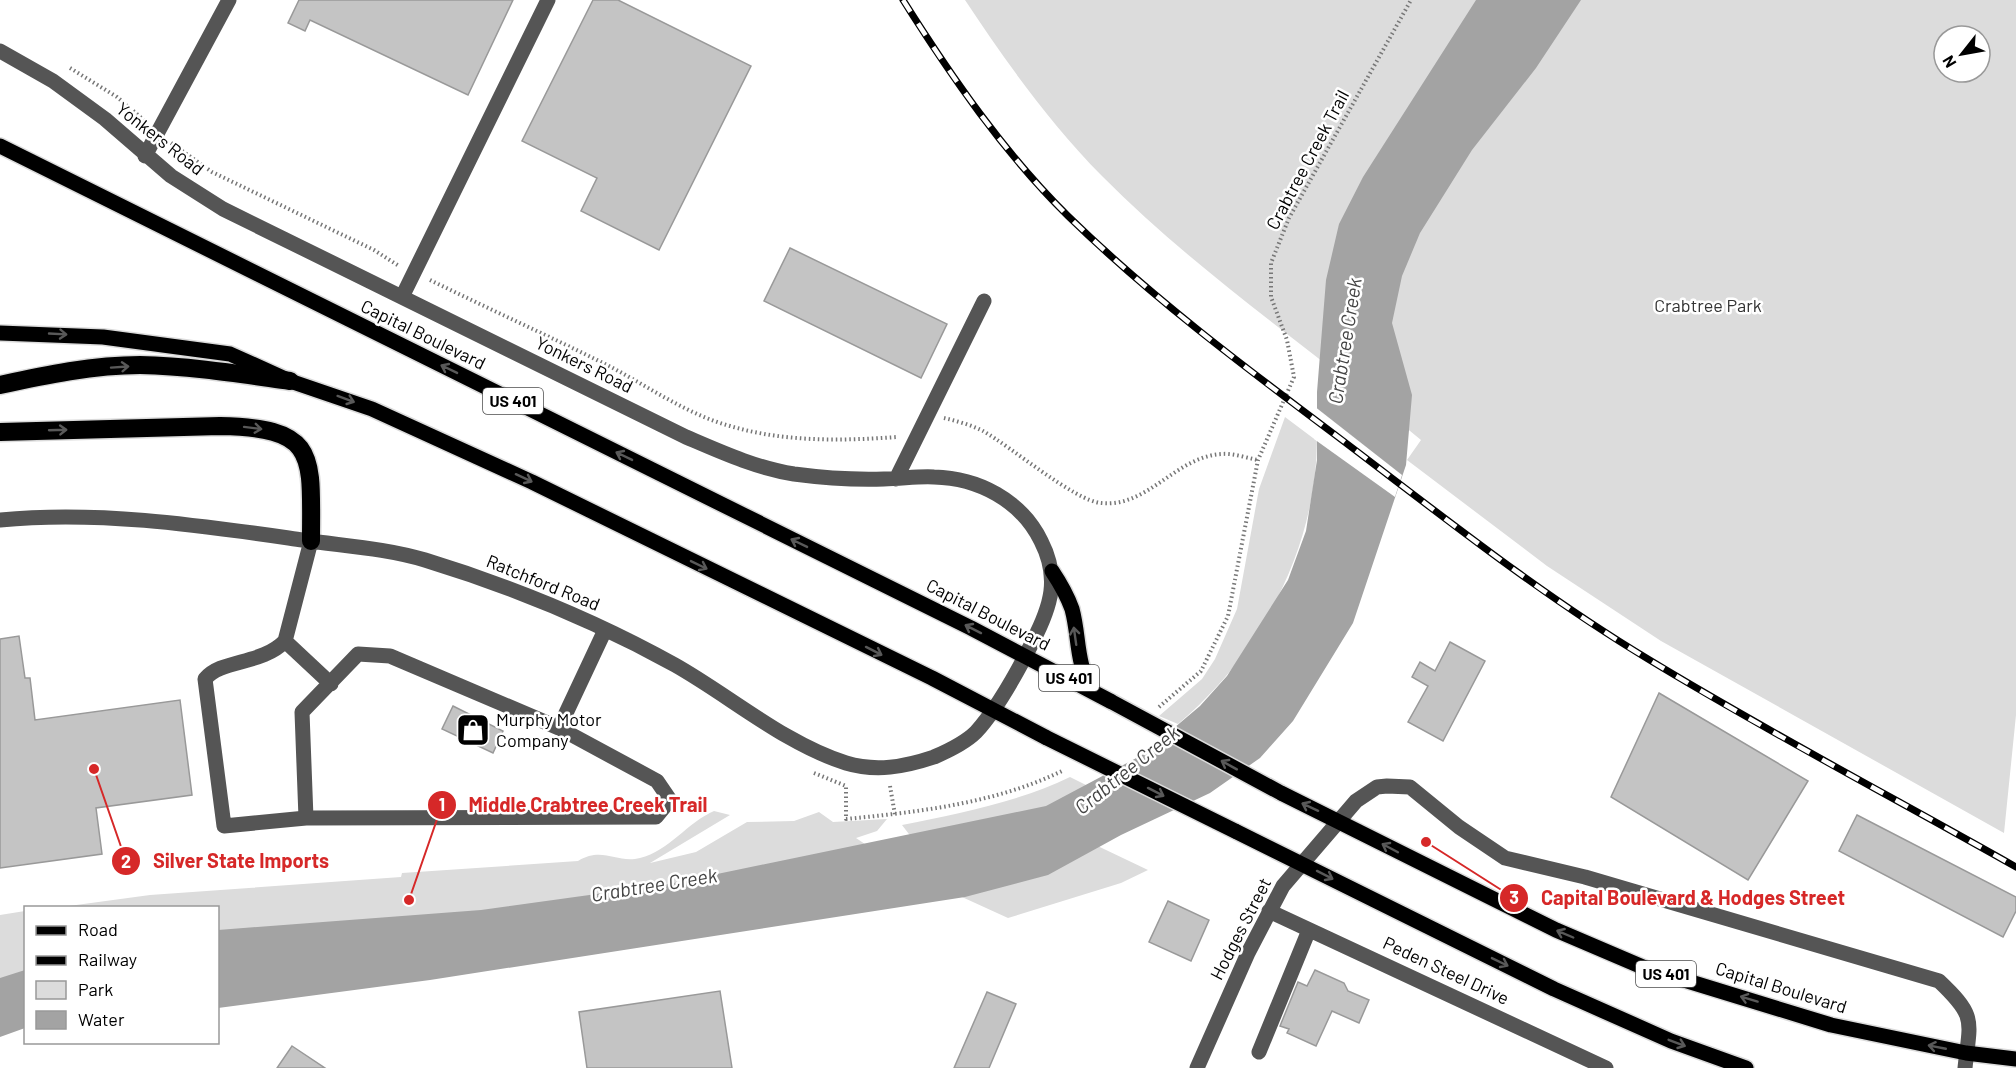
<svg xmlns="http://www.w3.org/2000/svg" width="2016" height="1068" viewBox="0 0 2016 1068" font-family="Barlow,sans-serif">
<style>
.green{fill:#dcdcdc;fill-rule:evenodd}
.water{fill:#a3a3a3}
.pier{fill:#fff}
.building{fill:#c4c4c4;stroke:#999;stroke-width:1.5}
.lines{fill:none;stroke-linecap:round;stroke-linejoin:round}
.major-casing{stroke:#dbdbdb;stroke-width:18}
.highway-casing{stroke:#dbdbdb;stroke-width:21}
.path{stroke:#777;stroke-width:4;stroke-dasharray:1.5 3;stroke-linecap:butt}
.minor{stroke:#555;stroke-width:15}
.major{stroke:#000;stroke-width:15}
.highway{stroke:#000;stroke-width:18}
.rail-casing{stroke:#000;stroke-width:7}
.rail{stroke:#fff;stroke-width:4.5;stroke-dasharray:14;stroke-linecap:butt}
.major-bridge-casing{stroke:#dbdbdb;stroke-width:18;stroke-linecap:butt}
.major-bridge{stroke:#000;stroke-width:15}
.oneway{stroke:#595959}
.labels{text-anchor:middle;stroke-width:5;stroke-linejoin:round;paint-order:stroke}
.shield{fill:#fff;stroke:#4c4c4c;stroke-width:1.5}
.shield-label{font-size:16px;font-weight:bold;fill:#000}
.street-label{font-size:18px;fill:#000;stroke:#fff}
.park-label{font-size:18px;fill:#333;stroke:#fff}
.poi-label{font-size:18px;fill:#000;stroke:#fff;text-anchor:start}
.water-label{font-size:20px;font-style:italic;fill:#444;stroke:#fff}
.leader{fill:none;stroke:#d62828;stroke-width:2}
.callout-dot{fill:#d62828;stroke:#fff;stroke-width:2}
.mark-label{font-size:18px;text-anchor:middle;font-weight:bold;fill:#fff}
.callout-label{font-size:20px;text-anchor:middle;font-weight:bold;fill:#d62828;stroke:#fff;stroke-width:5;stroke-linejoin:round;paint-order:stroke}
</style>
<rect width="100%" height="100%" fill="#fff"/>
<path class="green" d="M 965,0 L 2016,0 L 2016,715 L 2004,833 L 1661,641 L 1547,566 L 1407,460 L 1421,440 C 1315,351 1199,274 1102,176 C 1049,122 1006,62 965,0 ZM 1944,36 L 1980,36 L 1980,72 L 1944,72 Z
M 1285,417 L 1317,441 C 1316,549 1260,655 1178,724 L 1159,716 L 1202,679 L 1215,659 L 1237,609 L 1259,489 Z
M 1070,777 L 1088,786 L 1062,808 L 915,842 L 902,825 C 957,814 1019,802 1070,777 Z
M 714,811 L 730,815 L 650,863 L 696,852 L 747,822 L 794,821 L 819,812 L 833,822 L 887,819 L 877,831 L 856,838 L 905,871 L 1062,829 L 1148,870 L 1121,883 L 1008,918 L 905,871 L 218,979 L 218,908 L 54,908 L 150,895 L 401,877 L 402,873 L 578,861 C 603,846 617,864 640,858 C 669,851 688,822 714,811 Z
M 25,911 L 25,1002 L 0,1007 L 0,915 Z"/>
<path class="water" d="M 1476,0 L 1581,0 L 1536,68 L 1472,150 L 1420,233 L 1402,276 L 1392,323 L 1412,395 L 1406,465 L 1353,623 L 1293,721 L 1260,758 L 1210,793 L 1121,835 L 1048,875 L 965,897 L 430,980 L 218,1008 L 218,930 L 481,910 L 669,884 L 1046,806 L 1142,755 L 1200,706 L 1227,676 L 1288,580 L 1306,531 L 1317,460 L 1317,392 L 1326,280 L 1339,224 L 1363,177 Z
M 25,970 L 25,1028 L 0,1037 L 0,978 Z"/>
<path class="pier" d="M 1314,406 L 1402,475 L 1395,497 L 1314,439 Z"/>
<path class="building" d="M 299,0 L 513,0 L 468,95 L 310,20 L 305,31 L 288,23 Z
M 593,0 L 618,0 L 751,66 L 659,250 L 581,211 L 597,178 L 522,141 Z
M 790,248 L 947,324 L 921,378 L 764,301 Z
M 19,636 L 25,678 L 30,678 L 35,720 L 180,700 L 192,795 L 96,808 L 102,854 L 0,868 L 0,639 Z
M 1450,642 L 1485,661 L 1443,741 L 1408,722 L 1428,686 L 1412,677 L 1420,662 L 1435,671 Z
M 1659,693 L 1808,781 L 1748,880 L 1611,797 Z
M 453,706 L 503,731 L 493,753 L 442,729 Z
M 1857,815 L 2016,897 L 2016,911 L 2003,937 L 1839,851 Z
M 1168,901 L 1209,920 L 1191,961 L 1149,942 Z
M 1315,970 L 1344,983 L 1348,991 L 1369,1000 L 1359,1023 L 1332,1011 L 1316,1046 L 1287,1033 L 1289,1029 L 1280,1026 L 1298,982 L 1307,986 Z
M 720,991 L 732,1068 L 587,1068 L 579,1012 Z
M 987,992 L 1016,1004 L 989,1068 L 954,1068 Z
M 292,1046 L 325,1068 L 277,1068 Z"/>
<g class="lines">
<g class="major-casing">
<path id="major" d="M 0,146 L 971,628 L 1112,702
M 0,333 L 103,337 L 230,354 L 290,381 L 372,409 L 532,482 L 932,678 L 1047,738
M 1052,571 C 1060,583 1067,595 1072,609 C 1080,639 1075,662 1093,691
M 1281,793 L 1556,930 L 1645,968 L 1831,1025 L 1966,1053 L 2016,1059
M 1235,831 L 1554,989 L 1671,1041 L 1746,1068"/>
</g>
<g class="highway-casing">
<path id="highway" d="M 0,385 C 45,375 94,365 140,365 C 191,366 240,374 290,381
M 0,432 L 220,426 C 319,428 311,455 311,541"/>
</g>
<path class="path" d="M 70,68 L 117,97 L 145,121
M 171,143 L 212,172 L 374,250 L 399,266
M 430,280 C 489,309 549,336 607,365 C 648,386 686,414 730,426 C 784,442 841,441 897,437
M 944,418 C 957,421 971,425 983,431 C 1010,446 1075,501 1101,503 C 1148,508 1176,456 1222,454 C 1233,453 1247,458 1258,460
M 1159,707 L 1201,671 L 1228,616 L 1258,460 L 1294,377 L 1287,340 L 1271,297 L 1271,263 L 1289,218 L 1411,0
M 814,773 L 846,786 L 846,819 C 919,812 996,803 1062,771
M 890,786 L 895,815"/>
<path class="minor" d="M 0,51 L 53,81 L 105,119 L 171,176 L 223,209 L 686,437 C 721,452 756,468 794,474 C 824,478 854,480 884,479 C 901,479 917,476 934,477 C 978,478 1021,500 1041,541 C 1060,578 1051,606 1033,641 C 1019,669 997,709 976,732 C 965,743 948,751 934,757 C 904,767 876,772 846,763 C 785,744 730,696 675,665 C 596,621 510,586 425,560 C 385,548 344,546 303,540 C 204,526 100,510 0,520
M 145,156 L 229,0
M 402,297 L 548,0
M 896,479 L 984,301
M 285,641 L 331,684
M 358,654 L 390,656 L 559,728 L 657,781 L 670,800 L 656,817 L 306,818 L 302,712 Z
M 559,728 L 605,630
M 306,818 L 224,826 L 205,679 C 221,659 262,665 285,641 L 311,541
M 1269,911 L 1606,1068
M 1259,1052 L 1309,930
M 1197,1068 L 1248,953 L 1283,886 L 1356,801 L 1377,787 L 1387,786 L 1410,787 L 1459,827 L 1505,858 L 1585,877 L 1939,981 C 1977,1017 1970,1020 1965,1068"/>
<use href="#major" class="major"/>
<use href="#highway" class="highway"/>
<g class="rail-casing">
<path id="rail" d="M 903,0 C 951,76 1004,153 1068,216 C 1150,296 1242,365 1334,434 C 1436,511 1538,593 1648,659 C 1768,732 1894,798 2016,867"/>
</g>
<use href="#rail" class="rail"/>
<g class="major-bridge-casing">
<path id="major-bridge" d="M 1112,702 L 1281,793
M 1047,738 L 1235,831"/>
</g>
<use href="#major-bridge" class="major-bridge"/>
</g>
<defs><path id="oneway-shaft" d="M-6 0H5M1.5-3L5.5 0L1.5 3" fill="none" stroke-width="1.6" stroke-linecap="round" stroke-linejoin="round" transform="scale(1.5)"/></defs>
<g class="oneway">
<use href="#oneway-shaft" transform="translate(58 334) rotate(3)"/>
<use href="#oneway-shaft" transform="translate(120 367) rotate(-4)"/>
<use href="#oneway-shaft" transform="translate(449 369) rotate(-154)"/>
<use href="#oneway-shaft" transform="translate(346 399) rotate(20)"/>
<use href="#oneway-shaft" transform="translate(253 428) rotate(7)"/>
<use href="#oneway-shaft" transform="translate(58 430) rotate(-2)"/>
<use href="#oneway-shaft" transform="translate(624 456) rotate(-154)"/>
<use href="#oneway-shaft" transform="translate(524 478) rotate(25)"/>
<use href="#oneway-shaft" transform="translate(799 543) rotate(-154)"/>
<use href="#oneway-shaft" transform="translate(699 565) rotate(26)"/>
<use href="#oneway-shaft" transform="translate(973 629) rotate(-153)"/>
<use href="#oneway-shaft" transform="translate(1075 636) rotate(-98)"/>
<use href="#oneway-shaft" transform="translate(874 651) rotate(27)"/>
<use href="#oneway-shaft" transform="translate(1229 765) rotate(-151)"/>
<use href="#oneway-shaft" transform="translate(1156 792) rotate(27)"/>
<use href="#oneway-shaft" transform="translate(1310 807) rotate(-155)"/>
<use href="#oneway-shaft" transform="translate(1390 848) rotate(-152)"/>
<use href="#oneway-shaft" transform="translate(1325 875) rotate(27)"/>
<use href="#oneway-shaft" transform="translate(1565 934) rotate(-157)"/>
<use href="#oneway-shaft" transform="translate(1500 962) rotate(26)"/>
<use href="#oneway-shaft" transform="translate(1749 999) rotate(-163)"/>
<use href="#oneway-shaft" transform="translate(1677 1043) rotate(21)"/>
<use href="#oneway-shaft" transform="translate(1937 1047) rotate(-169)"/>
</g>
<defs>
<g id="shop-square" transform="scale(1.725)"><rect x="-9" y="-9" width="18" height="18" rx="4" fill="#000" stroke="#fff"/><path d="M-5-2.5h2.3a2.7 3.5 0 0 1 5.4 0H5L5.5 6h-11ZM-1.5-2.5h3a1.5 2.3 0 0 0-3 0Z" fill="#fff"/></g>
</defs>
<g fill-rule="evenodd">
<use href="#shop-square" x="473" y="730"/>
</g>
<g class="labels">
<g class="shield">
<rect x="483" y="388" width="60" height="26" rx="4.5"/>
<rect x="1039" y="665" width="60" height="26" rx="4.5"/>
<rect x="1636" y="961" width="60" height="26" rx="4.5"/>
</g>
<g class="shield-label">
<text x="513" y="407">US 401</text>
<text x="1069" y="684">US 401</text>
<text x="1666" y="980">US 401</text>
</g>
<g class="street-label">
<text transform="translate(160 139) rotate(38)" y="6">Yonkers Road</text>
<text transform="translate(1308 160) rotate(-62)" y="6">Crabtree Creek Trail</text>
<text transform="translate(423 335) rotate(26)" y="6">Capital Boulevard</text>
<text transform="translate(584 365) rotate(26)" y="6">Yonkers Road</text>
<text transform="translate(543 583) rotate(22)" y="6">Ratchford Road</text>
<text transform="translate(988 615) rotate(27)" y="6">Capital Boulevard</text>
<text transform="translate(1241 929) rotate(-63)" y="6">Hodges Street</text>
<text transform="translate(1446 971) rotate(25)" y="6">Peden Steel Drive</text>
<text transform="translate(1781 988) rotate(17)" y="6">Capital Boulevard</text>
</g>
<g class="park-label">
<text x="1708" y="312">Crabtree Park</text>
</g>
<g class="poi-label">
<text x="496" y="726">Murphy Motor<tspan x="496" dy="21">Company</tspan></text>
</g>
<g class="water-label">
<text transform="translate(1345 341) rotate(-81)" y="7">Crabtree Creek</text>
<text transform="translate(1127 770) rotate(-39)" y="7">Crabtree Creek</text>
<text transform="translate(654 885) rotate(-9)" y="7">Crabtree Creek</text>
</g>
</g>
<path class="leader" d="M409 900L442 805M94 769L126 861M1426 842L1514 898"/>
<g class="callout-dot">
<circle cx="409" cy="900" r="6"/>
<circle cx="94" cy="769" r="6"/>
<circle cx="1426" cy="842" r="6"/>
<circle cx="442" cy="805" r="15"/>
<circle cx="126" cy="861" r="15"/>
<circle cx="1514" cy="898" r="15"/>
</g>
<g class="mark-label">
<text x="442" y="811">1</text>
<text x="126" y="868">2</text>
<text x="1514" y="904">3</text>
</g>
<g class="callout-label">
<text x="588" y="812">Middle Crabtree Creek Trail</text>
<text x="241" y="868">Silver State Imports</text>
<text x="1693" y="905">Capital Boulevard &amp; Hodges Street</text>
</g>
<rect x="24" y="906" width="195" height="138" fill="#ffffff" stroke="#999999" stroke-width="1.5"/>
<rect x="36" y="926" width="30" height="9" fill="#000000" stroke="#999999" stroke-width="1.5"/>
<text x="78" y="936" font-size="18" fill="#000000">Road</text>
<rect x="36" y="956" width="30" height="9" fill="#000000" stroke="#999999" stroke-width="1.5"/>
<text x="78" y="966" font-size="18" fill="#000000">Railway</text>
<rect x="36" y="981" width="30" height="18" fill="#dcdcdc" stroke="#999999" stroke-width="1.5"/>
<text x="78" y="996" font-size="18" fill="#000000">Park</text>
<rect x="36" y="1011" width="30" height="18" fill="#a3a3a3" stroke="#999999" stroke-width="1.5"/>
<text x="78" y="1026" font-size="18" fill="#000000">Water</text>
<g transform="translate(1962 54) rotate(239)"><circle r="28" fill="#ffffff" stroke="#999999" stroke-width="1.5"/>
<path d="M0-4.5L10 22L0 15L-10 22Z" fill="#000000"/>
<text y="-9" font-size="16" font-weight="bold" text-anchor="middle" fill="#000000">N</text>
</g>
</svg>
